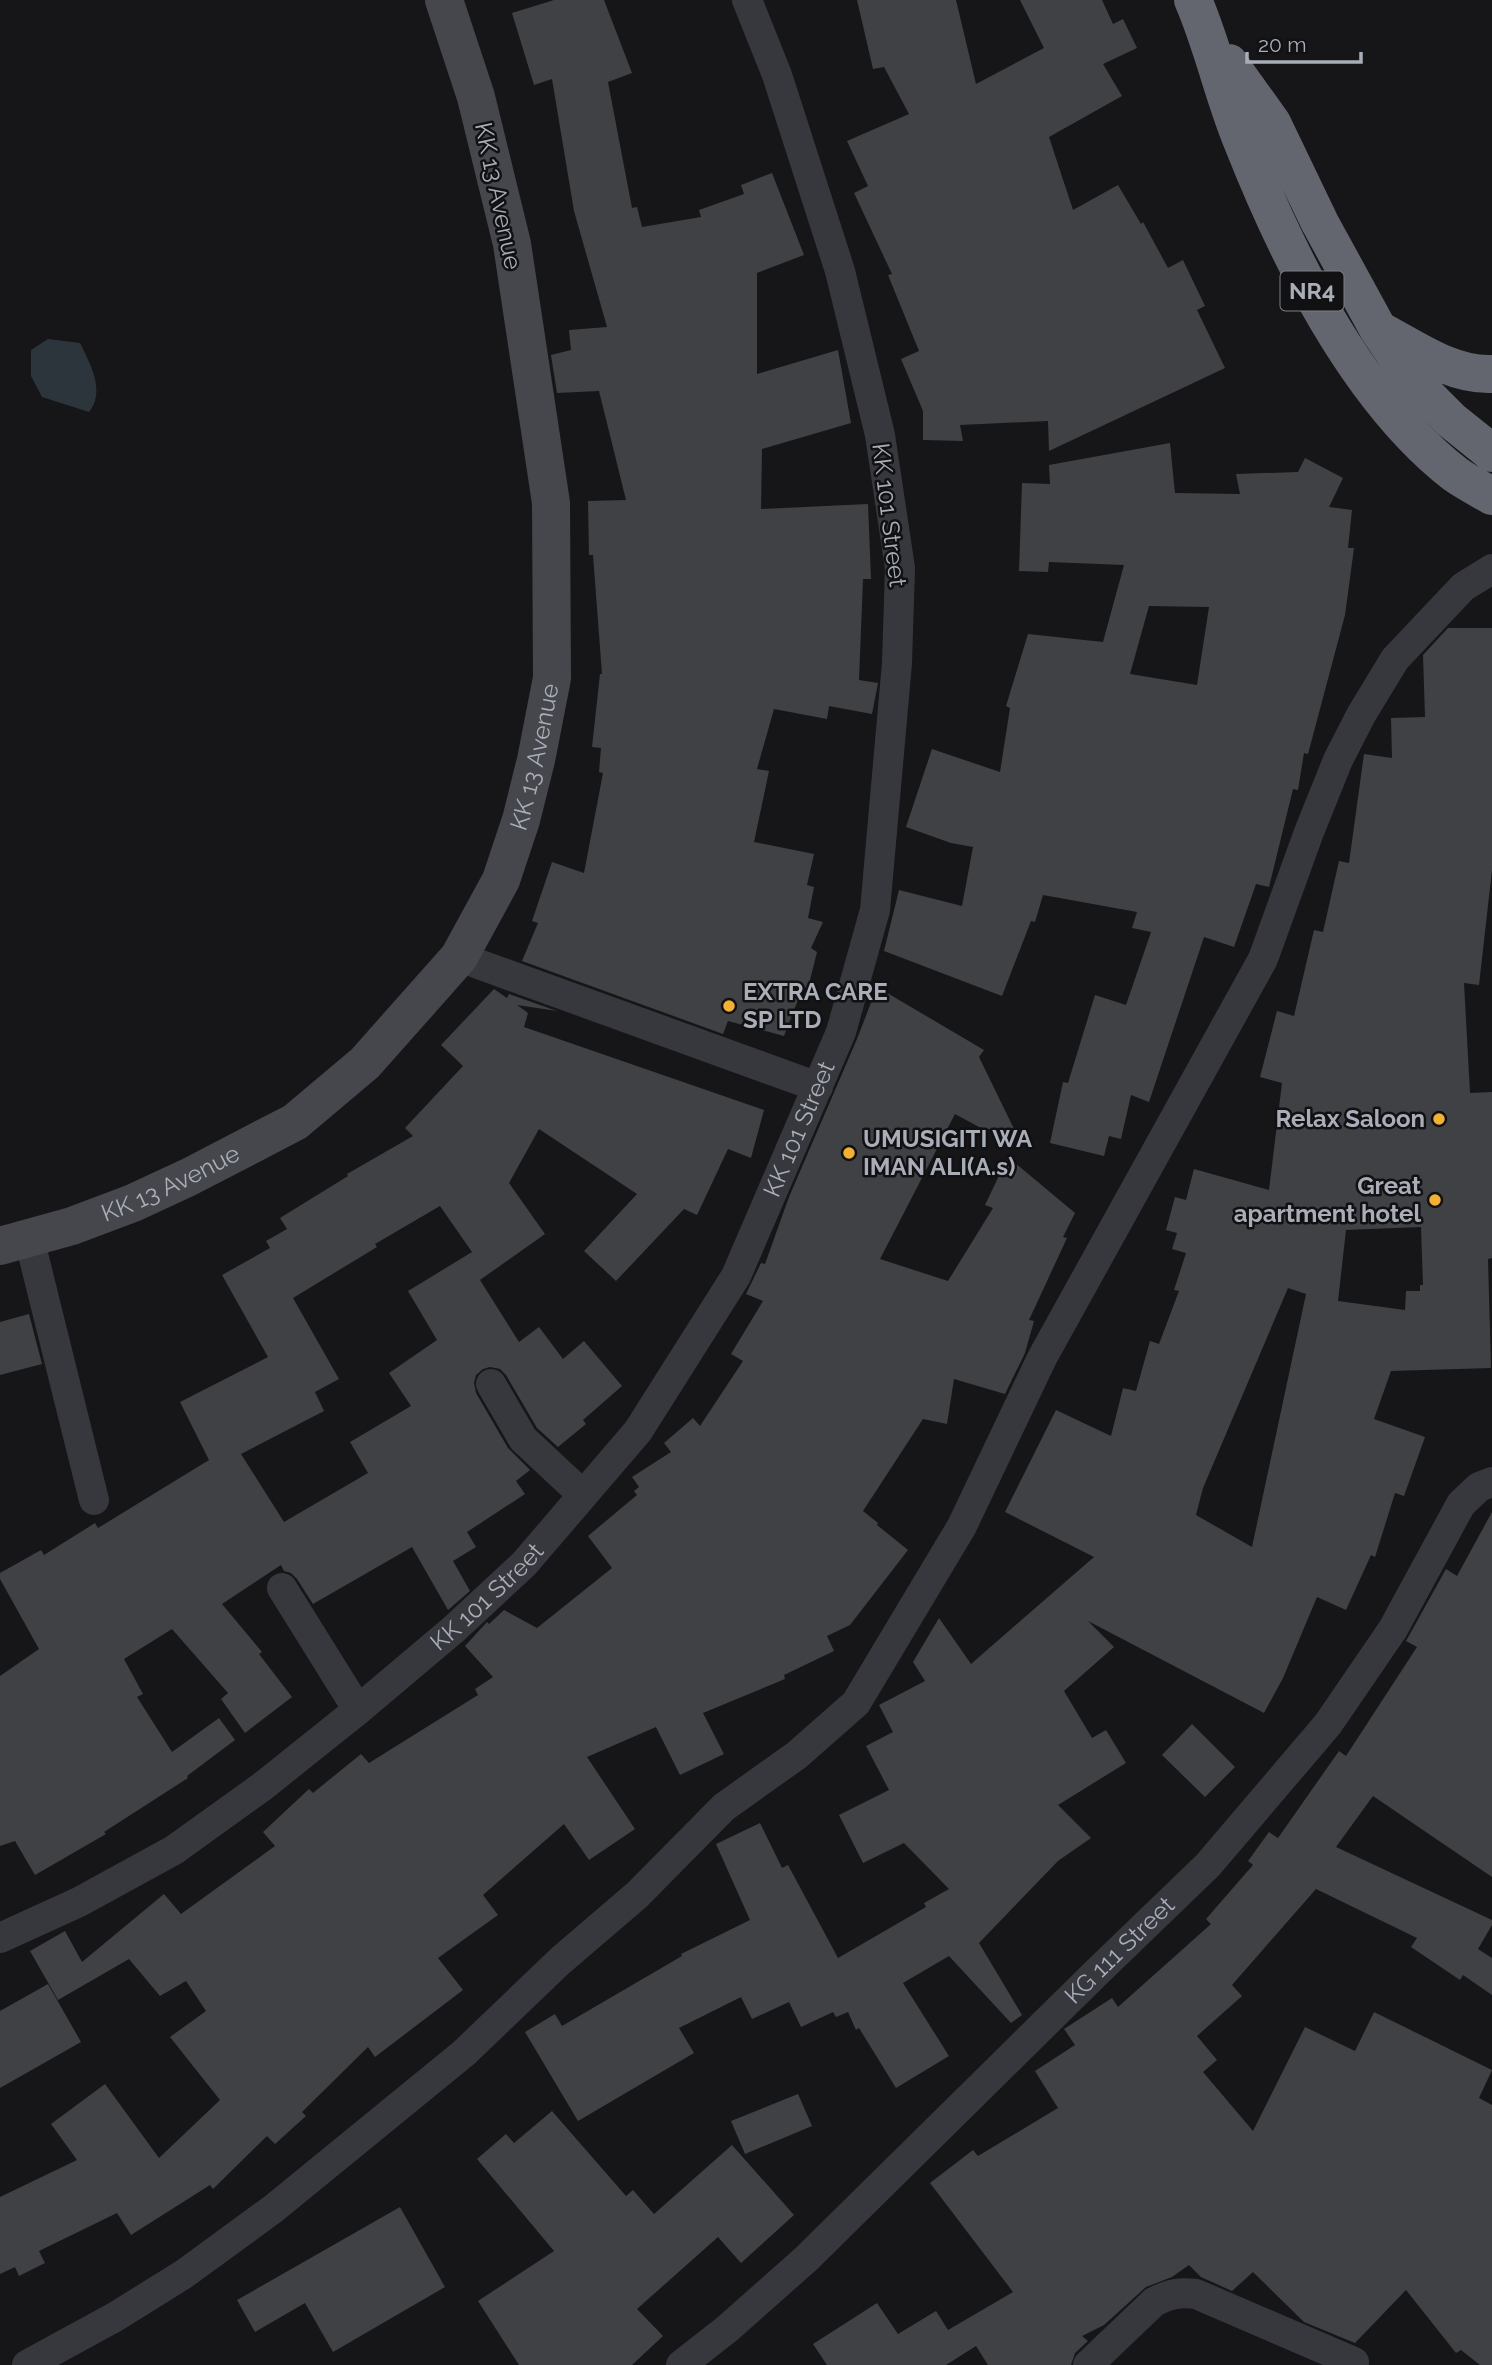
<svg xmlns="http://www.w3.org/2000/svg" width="1492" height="2365" viewBox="0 0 1492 2365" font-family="Raleway,sans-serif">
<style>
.water{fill:#2c353c}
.building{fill:#404145;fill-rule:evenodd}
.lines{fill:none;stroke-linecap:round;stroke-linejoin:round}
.street{stroke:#37383d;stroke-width:30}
.secondary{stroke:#45474d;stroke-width:38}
.highway{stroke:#63666e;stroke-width:38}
.poi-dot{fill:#f2b134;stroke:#111113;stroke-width:2.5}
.labels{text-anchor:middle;stroke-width:5;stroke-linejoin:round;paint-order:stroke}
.shield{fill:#111113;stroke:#7b7e86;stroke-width:2}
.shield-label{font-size:23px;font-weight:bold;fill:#a8adb8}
.street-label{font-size:24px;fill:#a8adb8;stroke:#111113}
.poi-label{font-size:24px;font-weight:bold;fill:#a8adb8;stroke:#111113;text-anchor:start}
</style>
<rect width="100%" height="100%" fill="#161618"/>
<path class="water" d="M 48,339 L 80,343 C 90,363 106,392 89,412 L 42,397 L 31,376 L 31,350 Z"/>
<path class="building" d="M 554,0 L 604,0 L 632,73 L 608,82 L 632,208 L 637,207 L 642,227 L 701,217 L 699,210 L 744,194 L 741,185 L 772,173 L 804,255 L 757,273 L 757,374 L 838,350 L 851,423 L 762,449 L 761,509 L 868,504 L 871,579 L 863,579 L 859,680 L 878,683 L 872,714 L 829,706 L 827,719 L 774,709 L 757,769 L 769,771 L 754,842 L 814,854 L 807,885 L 814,887 L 808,918 L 823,922 L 811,948 L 817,952 L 808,988 L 803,987 L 784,1036 L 728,1021 L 723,1034 L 522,961 L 538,923 L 532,921 L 552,862 L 584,873 L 603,773 L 599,772 L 601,748 L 592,747 L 600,674 L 602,674 L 593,555 L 589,555 L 588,501 L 626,500 L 599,391 L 557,393 L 551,355 L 571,350 L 569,330 L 607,327 L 574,211 L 552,79 L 534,85 L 512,13 Z
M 857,0 L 956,0 L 976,84 L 1044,48 L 1020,0 L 1102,0 L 1113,24 L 1123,19 L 1137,48 L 1103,64 L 1122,96 L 1049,137 L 1073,210 L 1118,185 L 1141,224 L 1143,222 L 1168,268 L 1183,260 L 1205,306 L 1197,310 L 1225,368 L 1049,451 L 1048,421 L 960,425 L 963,441 L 923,440 L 923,411 L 901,359 L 919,351 L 888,275 L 892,274 L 854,193 L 868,186 L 847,141 L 909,114 L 884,67 L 873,69 Z
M 1170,443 L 1175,493 L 1240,494 L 1236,474 L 1298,472 L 1305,458 L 1343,478 L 1329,507 L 1352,510 L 1348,548 L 1354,548 L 1345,615 L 1308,754 L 1304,753 L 1298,790 L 1293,789 L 1269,887 L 1256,884 L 1234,947 L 1204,937 L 1149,1102 L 1131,1095 L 1121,1139 L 1109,1136 L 1104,1156 L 1050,1143 L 1063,1082 L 1068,1083 L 1095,995 L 1126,1005 L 1151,932 L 1132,928 L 1137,912 L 1043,895 L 1035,922 L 1031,921 L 1002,996 L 884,951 L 899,890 L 962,906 L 973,847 L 951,843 L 906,827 L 932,749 L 1000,772 L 1010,708 L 1006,706 L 1028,634 L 1103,642 L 1124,565 L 1049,562 L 1048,572 L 1019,571 L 1022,483 L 1050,484 L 1049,465 ZM 1149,606 L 1209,607 L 1197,685 L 1130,674 Z
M 1448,628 L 1492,628 L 1492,870 L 1479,985 L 1464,983 L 1470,1093 L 1492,1092 L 1492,1258 L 1488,1259 L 1491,1368 L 1391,1371 L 1374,1419 L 1425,1437 L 1404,1496 L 1395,1493 L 1375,1557 L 1371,1555 L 1346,1610 L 1317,1597 L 1283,1678 L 1264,1713 L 1088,1621 L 1114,1647 L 1064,1691 L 1092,1738 L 1106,1730 L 1126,1763 L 1058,1805 L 1091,1838 L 1058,1861 L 979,1943 L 1022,2015 L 1011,2023 L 949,1956 L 903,1983 L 949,2056 L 896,2088 L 859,2028 L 856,2030 L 848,2012 L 836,2017 L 833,2012 L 801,2027 L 789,2002 L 752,2019 L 741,1997 L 679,2028 L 694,2053 L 578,2121 L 525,2032 L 555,2014 L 562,2026 L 682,1956 L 681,1954 L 750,1920 L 716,1844 L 760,1823 L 782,1868 L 788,1865 L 838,1958 L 926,1907 L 924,1903 L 949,1889 L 904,1843 L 863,1863 L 839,1815 L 889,1790 L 866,1746 L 893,1732 L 879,1705 L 925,1681 L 913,1662 L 939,1618 L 971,1664 L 1094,1557 L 1005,1512 L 1056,1410 L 1111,1436 L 1123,1388 L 1136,1391 L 1150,1341 L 1159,1344 L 1179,1291 L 1174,1290 L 1186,1253 L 1172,1249 L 1177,1233 L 1166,1230 L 1175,1197 L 1186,1200 L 1194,1169 L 1269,1190 L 1282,1083 L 1260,1077 L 1277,1011 L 1294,1016 L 1314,930 L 1323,932 L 1339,861 L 1349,863 L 1364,754 L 1392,758 L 1391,718 L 1425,717 L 1423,655 ZM 1421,1227 L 1423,1285 L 1420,1285 L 1420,1291 L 1406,1291 L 1405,1310 L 1338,1301 L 1346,1230 ZM 1288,1288 L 1306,1294 L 1252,1547 L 1196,1515 L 1203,1488 Z
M 877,987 L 984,1050 L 979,1057 L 1017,1135 L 979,1127 L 955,1114 L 880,1259 L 948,1281 L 993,1208 L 985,1205 L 1008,1157 L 1075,1213 L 1063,1237 L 1067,1238 L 1029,1320 L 1034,1321 L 1025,1353 L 1005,1394 L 954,1379 L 947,1424 L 923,1419 L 863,1511 L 878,1523 L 877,1525 L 908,1550 L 850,1625 L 827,1636 L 834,1651 L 784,1675 L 785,1679 L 703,1713 L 724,1754 L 680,1775 L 656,1727 L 587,1757 L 635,1829 L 589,1860 L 564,1824 L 483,1895 L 498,1915 L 438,1958 L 463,1990 L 375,2057 L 368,2047 L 302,2112 L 306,2116 L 275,2144 L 267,2136 L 213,2189 L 210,2185 L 131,2235 L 117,2213 L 39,2251 L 45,2263 L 19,2276 L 15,2267 L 0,2274 L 0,2197 L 77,2160 L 51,2124 L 105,2084 L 159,2158 L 220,2100 L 170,2037 L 206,2011 L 186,1981 L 160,1996 L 129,1959 L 58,2000 L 30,1951 L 65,1931 L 82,1962 L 164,1894 L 181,1914 L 275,1846 L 263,1832 L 309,1789 L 313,1793 L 361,1754 L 369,1763 L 478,1695 L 475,1689 L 493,1677 L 465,1646 L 487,1622 L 489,1624 L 504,1610 L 537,1628 L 612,1568 L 588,1536 L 637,1495 L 634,1491 L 639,1487 L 632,1477 L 671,1452 L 664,1443 L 693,1418 L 700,1426 L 743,1361 L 731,1354 L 763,1301 L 746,1294 L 761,1263 L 765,1264 L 789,1197 L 857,1039 Z
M 494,989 L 507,998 L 509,994 L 557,1011 L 517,1005 L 528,1013 L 524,1027 L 764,1110 L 751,1158 L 728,1149 L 697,1215 L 684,1209 L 616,1281 L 584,1251 L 637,1194 L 539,1129 L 509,1183 L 545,1234 L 480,1280 L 519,1342 L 539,1327 L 563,1359 L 584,1341 L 622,1386 L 583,1420 L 586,1424 L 558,1447 L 537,1428 L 506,1375 L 500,1369 L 490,1367 L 483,1369 L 476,1375 L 474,1383 L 476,1393 L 508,1448 L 530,1470 L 516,1481 L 525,1494 L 467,1532 L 476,1547 L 453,1561 L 470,1591 L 448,1610 L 412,1547 L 313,1604 L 297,1579 L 291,1573 L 284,1571 L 281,1565 L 222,1604 L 262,1652 L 259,1654 L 292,1697 L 245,1733 L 221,1699 L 228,1693 L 172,1629 L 124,1659 L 143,1694 L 137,1697 L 172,1752 L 219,1718 L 235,1740 L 187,1776 L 188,1778 L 104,1832 L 106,1834 L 35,1875 L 15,1841 L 0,1846 L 0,1676 L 39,1649 L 0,1579 L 0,1573 L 41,1550 L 44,1555 L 95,1523 L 98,1528 L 209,1460 L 180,1402 L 268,1357 L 222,1275 L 270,1248 L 266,1241 L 287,1229 L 280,1218 L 348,1176 L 347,1174 L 413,1136 L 405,1128 L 463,1066 L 441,1045 ZM 440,1206 L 472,1252 L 408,1291 L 437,1340 L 389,1373 L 411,1406 L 350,1442 L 368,1473 L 284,1522 L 241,1454 L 324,1411 L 315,1392 L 339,1379 L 293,1298 L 377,1247 L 375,1244 Z
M 29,1314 L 42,1364 L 0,1375 L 0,1322 Z
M 1492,1512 L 1492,1877 L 1373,1796 L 1336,1847 L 1492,1920 L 1492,1925 L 1478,1949 L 1492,1958 L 1492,1995 L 1463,1975 L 1460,1980 L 1411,1947 L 1417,1938 L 1316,1889 L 1232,1985 L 1242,1996 L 1197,2036 L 1217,2060 L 1203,2072 L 1253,2131 L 1305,2027 L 1355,2051 L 1374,2012 L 1492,2070 L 1479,2098 L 1492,2105 L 1492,2365 L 1480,2365 L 1461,2350 L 1456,2353 L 1406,2290 L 1355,2343 L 1304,2322 L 1253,2272 L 1232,2291 L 1201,2277 L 1189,2265 L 1172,2277 L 1146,2287 L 1104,2325 L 1082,2336 L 1088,2341 L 1075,2353 L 1071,2365 L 988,2365 L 976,2346 L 946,2365 L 827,2365 L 813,2344 L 877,2303 L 898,2334 L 936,2311 L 948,2330 L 1013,2292 L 930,2183 L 973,2150 L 978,2156 L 1058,2108 L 1035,2071 L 1075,2045 L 1064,2029 L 1112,1998 L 1118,2007 L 1211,1924 L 1206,1919 L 1253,1865 L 1248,1861 L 1269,1832 L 1278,1838 L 1339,1751 L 1346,1756 L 1417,1647 L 1406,1641 L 1446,1569 L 1457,1576 Z
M 1192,1724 L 1235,1767 L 1205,1797 L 1162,1755 Z
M 48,1984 L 81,2042 L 0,2088 L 0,2011 Z
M 798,2094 L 812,2126 L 745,2154 L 731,2121 Z
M 552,2111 L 626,2196 L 633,2190 L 654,2214 L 732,2145 L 794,2215 L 741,2263 L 718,2237 L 637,2309 L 663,2336 L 632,2365 L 519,2365 L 478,2301 L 554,2251 L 477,2159 L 506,2134 L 514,2143 Z
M 400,2207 L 445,2287 L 333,2352 L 305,2303 L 255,2332 L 237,2300 Z"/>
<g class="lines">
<g class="street">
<path d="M 459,957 L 818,1087"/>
<path d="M 29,1238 L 94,1500"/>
<path d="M 491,1384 L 523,1439 L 583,1495"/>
<path d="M 282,1588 L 358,1710"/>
<path id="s1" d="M 0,1938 L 79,1902 L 174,1850 L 263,1786 L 358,1710 L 454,1629 L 524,1564 L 638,1431 L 736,1276 L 841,1032 L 875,910 L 897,663 L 900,568 L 880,435 L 840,271 L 777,75 L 747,0"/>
<path d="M 27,2365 L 115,2317 L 184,2274 L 273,2209 L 464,2053 L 560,1961 L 637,1895 L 724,1807 L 797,1755 L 856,1703 L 962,1526 L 1042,1358 L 1263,959 L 1309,832 L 1338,760 L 1361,715 L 1395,659 L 1463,587 L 1492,569"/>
<path id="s2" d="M 681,2365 L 727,2329 L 806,2259 L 1096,1973 L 1208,1865 L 1328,1724 L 1393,1629 L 1461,1504 L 1479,1487 L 1492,1482"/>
<path d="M 1088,2365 L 1154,2302 C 1169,2294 1179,2292 1196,2294 L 1354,2362"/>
</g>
<path class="secondary" id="s3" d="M 0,1246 L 72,1226 L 133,1203 L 189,1177 L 295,1122 L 365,1063 L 459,957 L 501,880 L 521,820 L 536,760 L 552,678 L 551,503 L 512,244 L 476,97 L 444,0"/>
<path class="highway" d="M 1193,0 C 1213,46 1223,95 1242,141 C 1287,255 1357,398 1455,474 C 1466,482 1480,489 1492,496
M 1229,63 L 1272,123 L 1320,223 L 1378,329 L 1415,384 L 1451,420 L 1492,453
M 1381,331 C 1415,349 1452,376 1492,374"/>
</g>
<g class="poi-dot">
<circle cx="729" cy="1006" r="7"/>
<circle cx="1439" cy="1119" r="7"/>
<circle cx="849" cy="1153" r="7"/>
<circle cx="1435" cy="1200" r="7"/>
</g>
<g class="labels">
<rect class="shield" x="1280.5" y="271.5" width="63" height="39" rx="5"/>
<g class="shield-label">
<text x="1312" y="299">NR4</text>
</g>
<g class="street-label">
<text transform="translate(498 196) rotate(78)" y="8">KK 13 Avenue</text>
<text transform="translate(889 515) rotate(83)" y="8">KK 101 Street</text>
<text dy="8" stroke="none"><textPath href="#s3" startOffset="770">KK 13 Avenue</textPath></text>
<text dy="8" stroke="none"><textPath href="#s1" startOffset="1166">KK 101 Street</textPath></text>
<text dy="8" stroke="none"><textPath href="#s3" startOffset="182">KK 13 Avenue</textPath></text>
<text dy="8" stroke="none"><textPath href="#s1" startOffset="598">KK 101 Street</textPath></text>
<text dy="8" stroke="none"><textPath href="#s2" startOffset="604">KG 111 Street</textPath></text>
</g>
<g class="poi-label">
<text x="743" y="1000">EXTRA CARE<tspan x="743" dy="28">SP LTD</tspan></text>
<text x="1425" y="1127" text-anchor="end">Relax Saloon</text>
<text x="863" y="1147">UMUSIGITI WA<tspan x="863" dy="28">IMAN ALI(A.s)</tspan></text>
<text x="1421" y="1194" text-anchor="end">Great<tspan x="1421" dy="28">apartment hotel</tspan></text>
</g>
</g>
<path d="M1247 52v10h114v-10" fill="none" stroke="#a8adb8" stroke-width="3.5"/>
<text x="1258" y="52" font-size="21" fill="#a8adb8" stroke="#111113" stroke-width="5" paint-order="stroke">20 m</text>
</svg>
